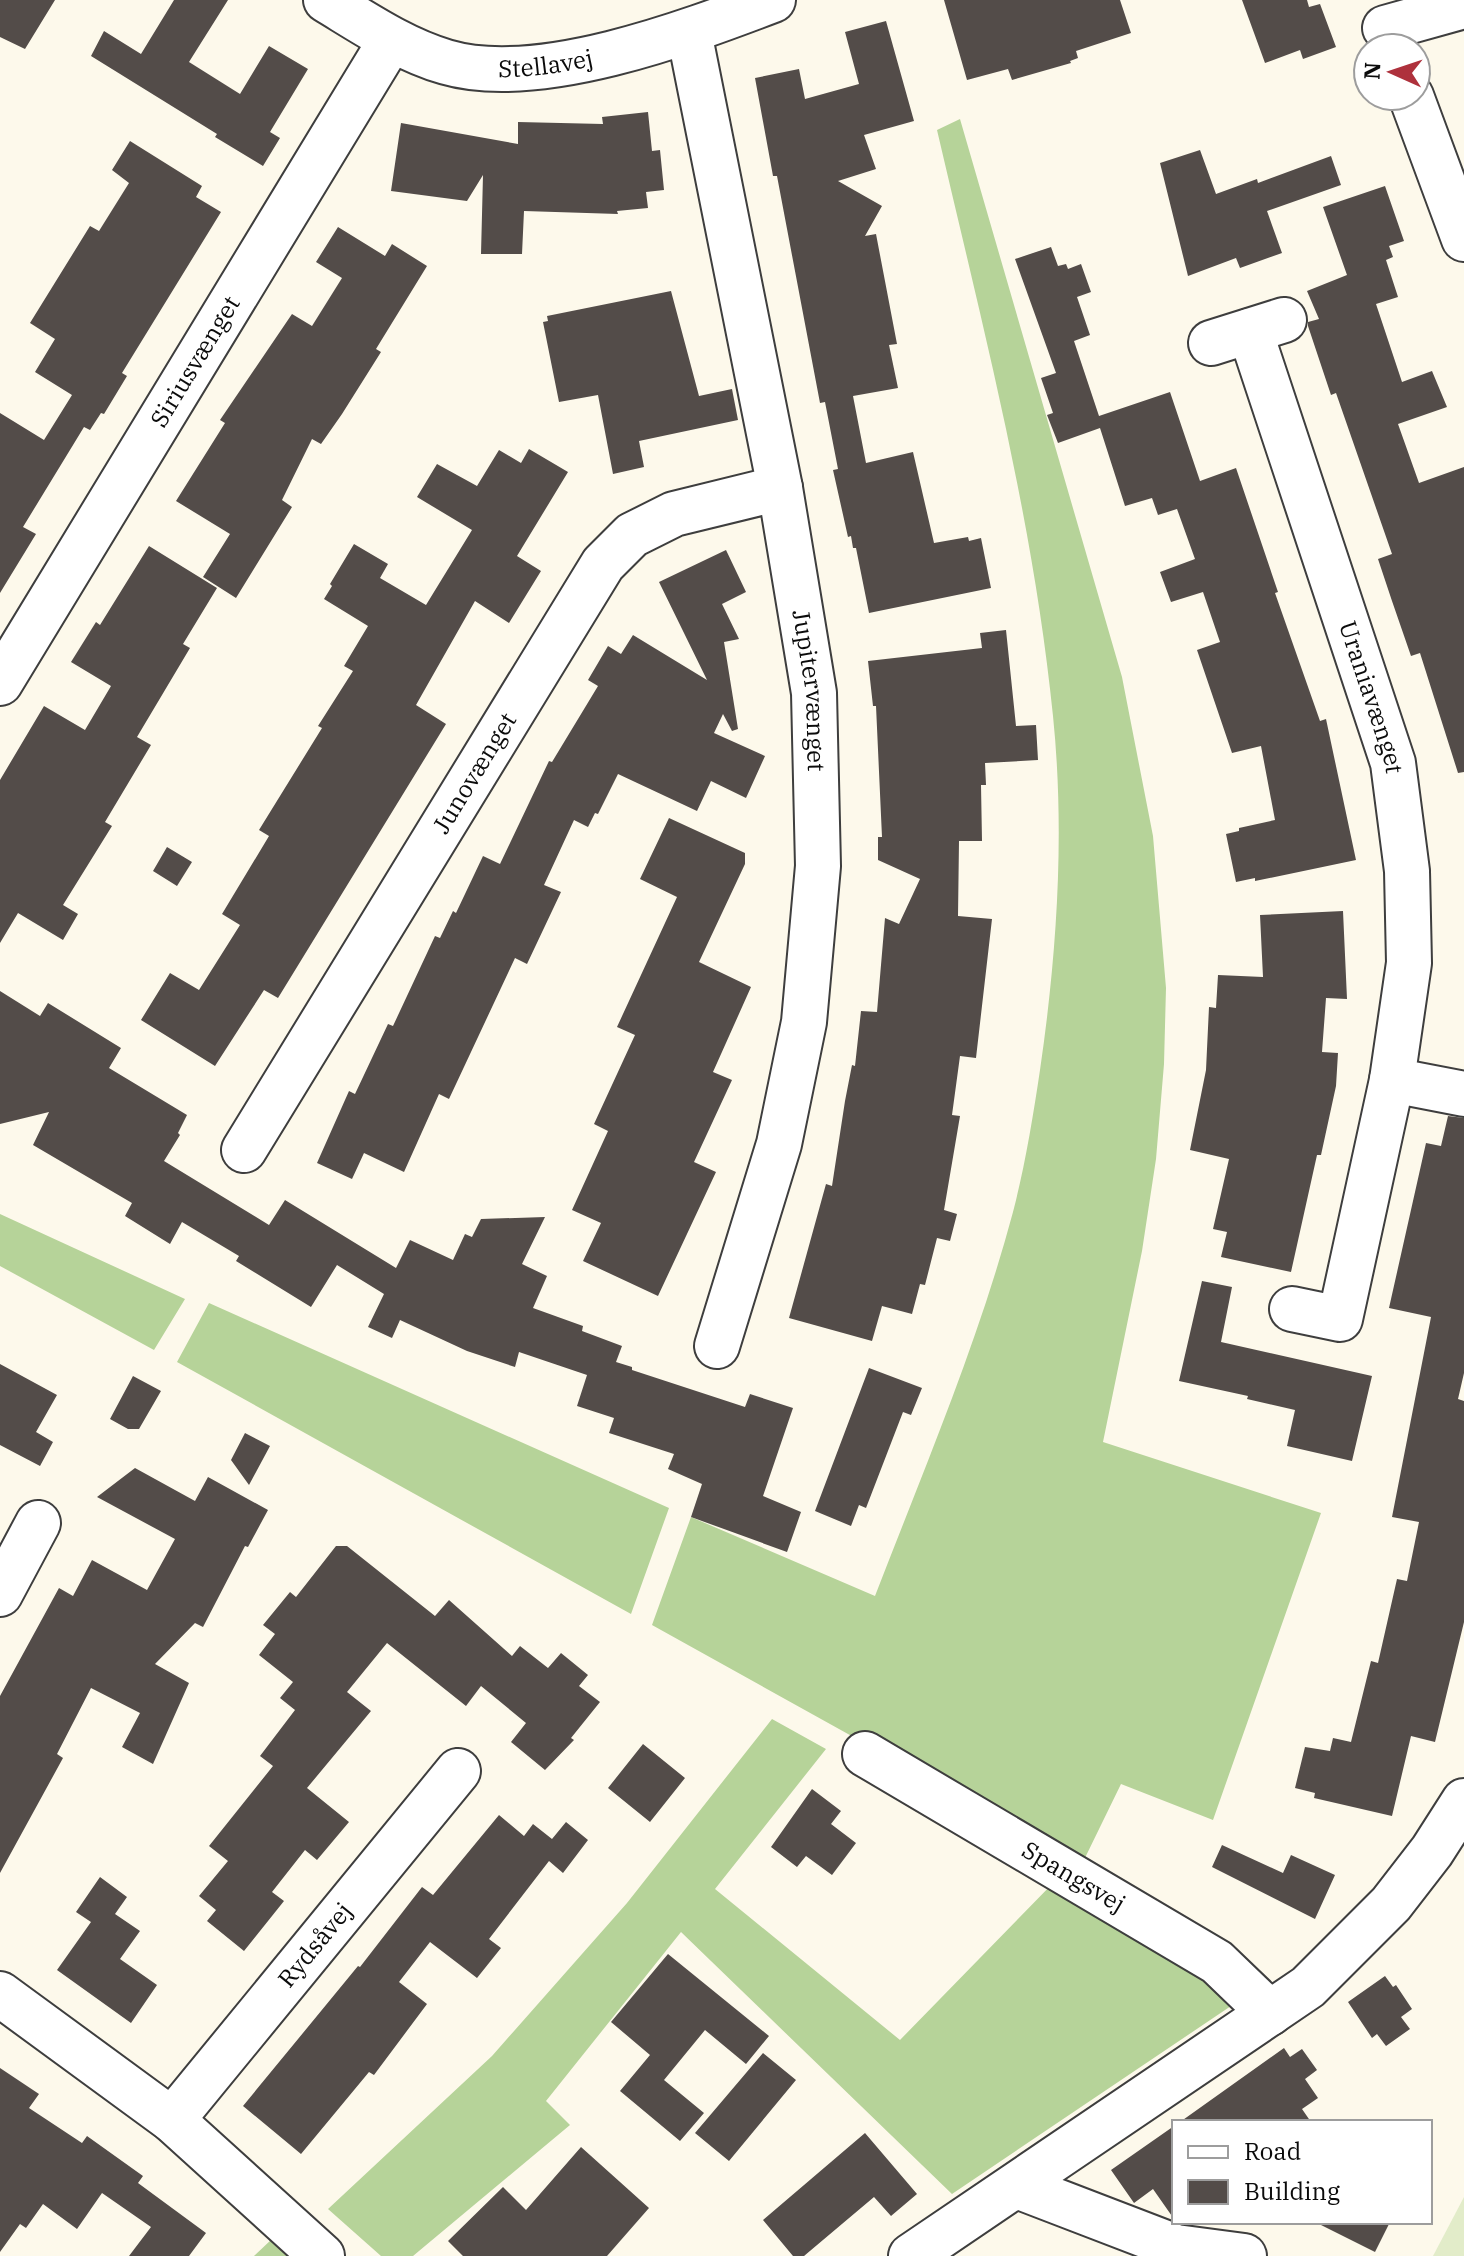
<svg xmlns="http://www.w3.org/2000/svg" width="1464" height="2256" viewBox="0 0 1464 2256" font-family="'IBM Plex Serif',serif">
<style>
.forest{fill:#b6d399}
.pitch{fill:#e2ecc9}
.building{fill:#534c49}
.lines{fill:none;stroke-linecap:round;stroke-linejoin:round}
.minor-casing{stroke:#3e3e3e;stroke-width:48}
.minor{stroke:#fff;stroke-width:44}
.labels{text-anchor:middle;stroke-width:8;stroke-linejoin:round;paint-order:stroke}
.street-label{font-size:24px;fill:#0b0b0b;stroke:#fff}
</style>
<rect width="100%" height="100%" fill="#fdf9eb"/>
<path class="forest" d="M 960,119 L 1122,677 L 1153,836 L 1166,988 L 1164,1064 L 1156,1159 L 1142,1251 L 1103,1442 L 1321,1513 L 1213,1820 L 1121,1784 L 1082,1864 L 652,1625 L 691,1517 L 875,1596 C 924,1469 978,1343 1013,1212 C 1025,1166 1033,1117 1040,1070 C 1057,954 1065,833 1053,716 C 1033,517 982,324 937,130 Z
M 0,1214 L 185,1299 L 154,1350 L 0,1266 Z
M 209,1303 L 669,1508 L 631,1614 L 177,1362 Z
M 772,1719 L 826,1749 L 715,1889 L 900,2040 L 1057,1879 L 1191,1954 L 1231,2006 L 952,2194 L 681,1932 L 546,2101 L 570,2125 L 413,2256 L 381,2256 L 328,2209 L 492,2056 L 627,1903 Z
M 272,2239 L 288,2256 L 254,2256 Z"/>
<path class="pitch" d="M 1464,2197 L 1464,2256 L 1433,2256 Z"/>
<path class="building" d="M 0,0 L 55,0 L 25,49 L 0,37 Z
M 174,0 L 228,0 L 189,62 L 240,94 L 269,46 L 308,69 L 270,132 L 280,138 L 263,166 L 215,137 L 217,134 L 91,56 L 104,31 L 141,54 Z
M 944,0 L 1120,0 L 1131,33 L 1076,51 L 1078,58 L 1070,61 L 1071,63 L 1012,80 L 1008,69 L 967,80 Z
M 1242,0 L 1307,0 L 1309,7 L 1320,4 L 1336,47 L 1303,59 L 1300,50 L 1265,63 Z
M 886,21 L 914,121 L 864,135 L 876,169 L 838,181 L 882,206 L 865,236 L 876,234 L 897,344 L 889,345 L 898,388 L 853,396 L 866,463 L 913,452 L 934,543 L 968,537 L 969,541 L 981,538 L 991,588 L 869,613 L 856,548 L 853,548 L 851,536 L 848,537 L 833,470 L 838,469 L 825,402 L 820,403 L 777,176 L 773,176 L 755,78 L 799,69 L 805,99 L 859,84 L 845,32 Z
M 648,112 L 652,151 L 660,150 L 664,190 L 646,192 L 648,208 L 617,211 L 618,214 L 524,211 L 522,254 L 481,254 L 483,175 L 467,201 L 391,191 L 401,123 L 518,144 L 518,122 L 603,124 L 602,117 Z
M 130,141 L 202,186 L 196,197 L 221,212 L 122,373 L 127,376 L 104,414 L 101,413 L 90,430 L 84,427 L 23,527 L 36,534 L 0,593 L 0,413 L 44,440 L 72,395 L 35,372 L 55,339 L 30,323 L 90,226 L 99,231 L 129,183 L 112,170 Z
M 1200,150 L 1216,194 L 1257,179 L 1258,183 L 1331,156 L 1341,185 L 1267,211 L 1282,253 L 1240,268 L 1236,258 L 1188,276 L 1160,163 Z
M 1385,186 L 1404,241 L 1389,246 L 1393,257 L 1386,260 L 1398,297 L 1376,304 L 1402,382 L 1432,371 L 1447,407 L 1398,424 L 1419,483 L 1464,467 L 1464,772 L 1458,773 L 1420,653 L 1411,656 L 1392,601 L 1378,559 L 1392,554 L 1336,393 L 1331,395 L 1308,326 L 1308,322 L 1319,319 L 1307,291 L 1347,275 L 1323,207 Z
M 338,227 L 385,256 L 392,244 L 427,266 L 376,349 L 381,352 L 342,414 L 321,444 L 312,439 L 282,500 L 292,507 L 236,598 L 203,577 L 230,534 L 176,501 L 225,423 L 220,420 L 292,314 L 312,326 L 342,278 L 316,262 Z
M 1051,247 L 1058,266 L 1066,264 L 1068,269 L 1081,264 L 1091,292 L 1077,297 L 1090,335 L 1074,341 L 1099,416 L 1170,392 L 1200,481 L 1236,468 L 1278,592 L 1275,593 L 1320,721 L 1326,719 L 1356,860 L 1255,881 L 1255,878 L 1236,882 L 1226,834 L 1239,831 L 1239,828 L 1275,820 L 1261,746 L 1232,753 L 1197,650 L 1220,642 L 1203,592 L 1171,602 L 1160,572 L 1195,559 L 1177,509 L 1158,515 L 1152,498 L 1125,506 L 1100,428 L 1058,443 L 1047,415 L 1053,413 L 1041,378 L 1056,373 L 1015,259 Z
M 671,291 L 699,396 L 732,389 L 738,420 L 639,441 L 644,467 L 613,474 L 598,395 L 559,402 L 543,322 L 548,321 L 547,316 Z
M 529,449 L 568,472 L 517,556 L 541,571 L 509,623 L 475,601 L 416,705 L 446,724 L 278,998 L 264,990 L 215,1066 L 141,1020 L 170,973 L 199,990 L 240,925 L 222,914 L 269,836 L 259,830 L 322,728 L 318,726 L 353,671 L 344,666 L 368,626 L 324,599 L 332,586 L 330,584 L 354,544 L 388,564 L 380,578 L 426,605 L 472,530 L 417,497 L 437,464 L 477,486 L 499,450 L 521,463 Z
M 149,546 L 217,588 L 183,644 L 190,648 L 137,737 L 151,745 L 105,822 L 112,826 L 63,905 L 78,914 L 63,940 L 18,913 L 0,943 L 0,780 L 44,706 L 85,730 L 111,686 L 71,662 L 96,622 L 100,625 Z
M 726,550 L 746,592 L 722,604 L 739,639 L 724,642 L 738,729 L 732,731 L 723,714 L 714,733 L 765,756 L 746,798 L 711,781 L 697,811 L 618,774 L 598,814 L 595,813 L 588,827 L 574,820 L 544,885 L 561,892 L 527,964 L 515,958 L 449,1099 L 439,1094 L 404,1172 L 364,1153 L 352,1179 L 317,1163 L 349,1091 L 355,1094 L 388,1024 L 393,1026 L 435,936 L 440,938 L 453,911 L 456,913 L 483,856 L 500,864 L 549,761 L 552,762 L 598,686 L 588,680 L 608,646 L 621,654 L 633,635 L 707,680 L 659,582 Z
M 1006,630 L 1016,726 L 1036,725 L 1038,760 L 985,763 L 986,785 L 981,785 L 982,841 L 959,841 L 958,916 L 992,919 L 976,1058 L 960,1056 L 952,1115 L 960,1116 L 944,1210 L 957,1214 L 950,1241 L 937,1238 L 925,1285 L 920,1284 L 912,1314 L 882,1306 L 872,1341 L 789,1318 L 826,1184 L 832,1186 L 845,1101 L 852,1065 L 855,1066 L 861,1011 L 877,1012 L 885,918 L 899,924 L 920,879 L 878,860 L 878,837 L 882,837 L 876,706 L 873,706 L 868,661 L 982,648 L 980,633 Z
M 669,818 L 745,853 L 745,864 L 699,962 L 751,987 L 713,1072 L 732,1080 L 694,1162 L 716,1172 L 658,1296 L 583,1261 L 601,1223 L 572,1210 L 608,1131 L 594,1124 L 635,1035 L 617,1027 L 677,897 L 640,879 Z
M 167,847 L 192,862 L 177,886 L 153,871 Z
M 1343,911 L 1347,999 L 1326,998 L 1322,1052 L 1338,1053 L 1336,1086 L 1321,1155 L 1317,1155 L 1291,1272 L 1221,1257 L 1227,1232 L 1213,1229 L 1229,1159 L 1190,1150 L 1206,1070 L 1209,1007 L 1216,1008 L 1218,975 L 1263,977 L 1260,915 Z
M 0,991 L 40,1016 L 48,1003 L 121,1048 L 109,1068 L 187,1115 L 178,1133 L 180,1135 L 164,1161 L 269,1225 L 285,1200 L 396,1268 L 410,1240 L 453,1260 L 465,1234 L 472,1237 L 481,1219 L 545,1217 L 522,1264 L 547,1276 L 533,1308 L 583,1326 L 582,1331 L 622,1346 L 616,1362 L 632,1367 L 632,1370 L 745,1407 L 750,1394 L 793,1408 L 763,1496 L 801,1512 L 787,1552 L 691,1517 L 702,1484 L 668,1469 L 674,1454 L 609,1433 L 614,1418 L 577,1406 L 587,1375 L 519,1352 L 515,1367 L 467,1351 L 400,1320 L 392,1338 L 368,1327 L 384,1294 L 337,1265 L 311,1307 L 236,1261 L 239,1256 L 182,1222 L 170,1244 L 125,1216 L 132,1203 L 33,1145 L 49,1112 L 0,1124 Z
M 1448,1116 L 1464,1118 L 1464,1373 L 1458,1399 L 1464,1401 L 1464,1622 L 1435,1742 L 1411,1736 L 1392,1816 L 1314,1798 L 1315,1793 L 1295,1788 L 1305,1747 L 1330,1751 L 1333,1738 L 1351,1742 L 1371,1661 L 1378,1663 L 1397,1579 L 1407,1581 L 1419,1522 L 1392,1517 L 1431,1317 L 1389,1308 L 1426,1143 L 1441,1146 Z
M 1202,1281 L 1232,1287 L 1221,1342 L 1372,1376 L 1352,1461 L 1287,1446 L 1295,1410 L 1247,1399 L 1248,1396 L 1179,1381 Z
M 0,1364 L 57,1395 L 36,1432 L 53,1442 L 40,1466 L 0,1445 Z
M 869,1368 L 922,1388 L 911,1415 L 903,1412 L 866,1508 L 859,1505 L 851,1526 L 815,1511 Z
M 133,1376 L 161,1391 L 139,1429 L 128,1429 L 110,1419 Z
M 245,1433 L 270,1446 L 249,1485 L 231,1460 Z
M 135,1468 L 195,1501 L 208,1477 L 268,1510 L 248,1547 L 245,1546 L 203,1627 L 195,1623 L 155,1664 L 189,1683 L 153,1764 L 122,1747 L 140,1713 L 91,1688 L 57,1754 L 63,1758 L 0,1873 L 0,1696 L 59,1588 L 73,1596 L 92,1560 L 147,1590 L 175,1539 L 97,1497 Z
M 336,1546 L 347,1546 L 435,1616 L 449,1600 L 512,1656 L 520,1646 L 548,1668 L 561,1653 L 588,1675 L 579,1686 L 600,1702 L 571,1738 L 574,1740 L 545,1770 L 511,1742 L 526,1723 L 481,1686 L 466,1706 L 387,1643 L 347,1692 L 371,1711 L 307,1788 L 349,1822 L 317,1860 L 305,1850 L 272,1892 L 284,1901 L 244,1951 L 207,1921 L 216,1910 L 199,1896 L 228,1861 L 209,1846 L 273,1766 L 260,1756 L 295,1710 L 280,1698 L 293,1682 L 259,1655 L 275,1634 L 263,1625 L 290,1592 L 296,1597 Z
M 643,1744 L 685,1778 L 650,1822 L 608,1788 Z
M 812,1789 L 841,1811 L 831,1824 L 856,1843 L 832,1875 L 806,1856 L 797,1867 L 771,1847 Z
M 499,1815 L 524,1836 L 533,1824 L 552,1839 L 566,1822 L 588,1840 L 563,1873 L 549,1861 L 489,1939 L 501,1948 L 477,1978 L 430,1942 L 399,1982 L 427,2004 L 374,2075 L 369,2072 L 301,2154 L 243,2106 L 358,1966 L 360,1967 L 422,1887 L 433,1895 Z
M 1222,1845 L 1283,1873 L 1291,1855 L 1335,1875 L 1315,1919 L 1212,1867 Z
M 100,1877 L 127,1897 L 115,1914 L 140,1931 L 120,1959 L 157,1985 L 131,2023 L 57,1970 L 91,1922 L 76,1912 Z
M 668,1954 L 769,2036 L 746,2064 L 705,2030 L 664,2080 L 704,2113 L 680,2141 L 620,2091 L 650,2055 L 611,2022 Z
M 1385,1976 L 1393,1987 L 1396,1985 L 1412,2009 L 1401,2017 L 1410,2029 L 1386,2046 L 1377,2034 L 1372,2038 L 1348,2002 Z
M 1284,2048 L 1290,2057 L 1302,2049 L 1317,2070 L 1305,2079 L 1318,2098 L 1302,2109 L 1311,2122 L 1180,2122 Z
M 763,2053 L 796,2080 L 729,2161 L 695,2133 Z
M 0,2068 L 39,2094 L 29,2108 L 82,2143 L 87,2136 L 143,2176 L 138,2183 L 206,2233 L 189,2256 L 129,2256 L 151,2227 L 102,2193 L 77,2229 L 43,2204 L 26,2228 L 20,2224 L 0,2252 Z
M 1174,2126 L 1174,2219 L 1153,2189 L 1134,2203 L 1111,2170 Z
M 865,2133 L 917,2194 L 891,2216 L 874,2197 L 804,2256 L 793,2256 L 763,2220 Z
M 581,2147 L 649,2208 L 607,2256 L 463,2256 L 448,2241 L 503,2187 L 526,2210 Z
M 1315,2222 L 1390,2222 L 1375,2252 Z"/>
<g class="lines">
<g class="minor-casing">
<g id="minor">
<path id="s1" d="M 326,0 C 364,23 402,49 446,62 C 538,89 686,33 773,0"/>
<path d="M 1385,28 L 1464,6"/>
<path id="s2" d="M 689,32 L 780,488 L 814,693 L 818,866 L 804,1022 L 779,1144 L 717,1346"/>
<path d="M 1411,96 L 1464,239"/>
<path id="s3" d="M 1250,331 L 1393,763 L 1407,871 L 1409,963 L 1392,1080 L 1340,1319 L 1292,1309"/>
<path d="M 1211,343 L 1284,320"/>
<path id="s4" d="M 0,683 L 391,40"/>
<path d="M 1392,1080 L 1464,1094"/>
<path id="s5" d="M 244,1150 L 603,564 L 632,535 L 674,514 L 780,488"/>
<path d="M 0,1594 L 38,1523"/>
<path id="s6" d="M 865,1754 L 1217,1962 L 1270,2013"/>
<path d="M 0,1994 L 172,2120 L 322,2256"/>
<path id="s7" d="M 172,2120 L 458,1771"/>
<path d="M 1017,2186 L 1176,2247 L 1244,2256"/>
<path d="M 911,2256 L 1308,1987 L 1391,1904 L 1432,1851 L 1464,1801"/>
</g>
</g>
<use href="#minor" class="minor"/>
</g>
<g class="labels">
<g class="street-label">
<text dy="8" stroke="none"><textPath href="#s1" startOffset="236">Stellavej</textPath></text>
<text dy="8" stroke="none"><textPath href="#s4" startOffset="376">Siriusvænget</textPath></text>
<text dy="8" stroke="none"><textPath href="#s2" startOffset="670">Jupitervænget</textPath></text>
<text dy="8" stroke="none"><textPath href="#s3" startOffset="386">Uraniavænget</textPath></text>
<text dy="8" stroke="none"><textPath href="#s5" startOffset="442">Junovænget</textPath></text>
<text dy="8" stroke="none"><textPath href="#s6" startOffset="242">Spangsvej</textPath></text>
<text dy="8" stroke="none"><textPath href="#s7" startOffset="226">Rydsåvej</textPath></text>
</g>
</g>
<rect x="1172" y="2120" width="260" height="104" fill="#ffffff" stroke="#9d9d9d" stroke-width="2"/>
<rect x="1188" y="2146" width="40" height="12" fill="#ffffff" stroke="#9d9d9d" stroke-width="2"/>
<text x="1244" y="2160" font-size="24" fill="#0b0b0b">Road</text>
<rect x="1188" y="2180" width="40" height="24" fill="#534c49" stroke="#9d9d9d" stroke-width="2"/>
<text x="1244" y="2200" font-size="24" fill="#0b0b0b">Building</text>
<g transform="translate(1392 72) rotate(273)"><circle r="38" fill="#ffffff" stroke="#9d9d9d" stroke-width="2"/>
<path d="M0-6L14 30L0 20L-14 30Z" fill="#ae313c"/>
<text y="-12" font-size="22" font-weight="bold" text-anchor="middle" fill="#0b0b0b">N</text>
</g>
</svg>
